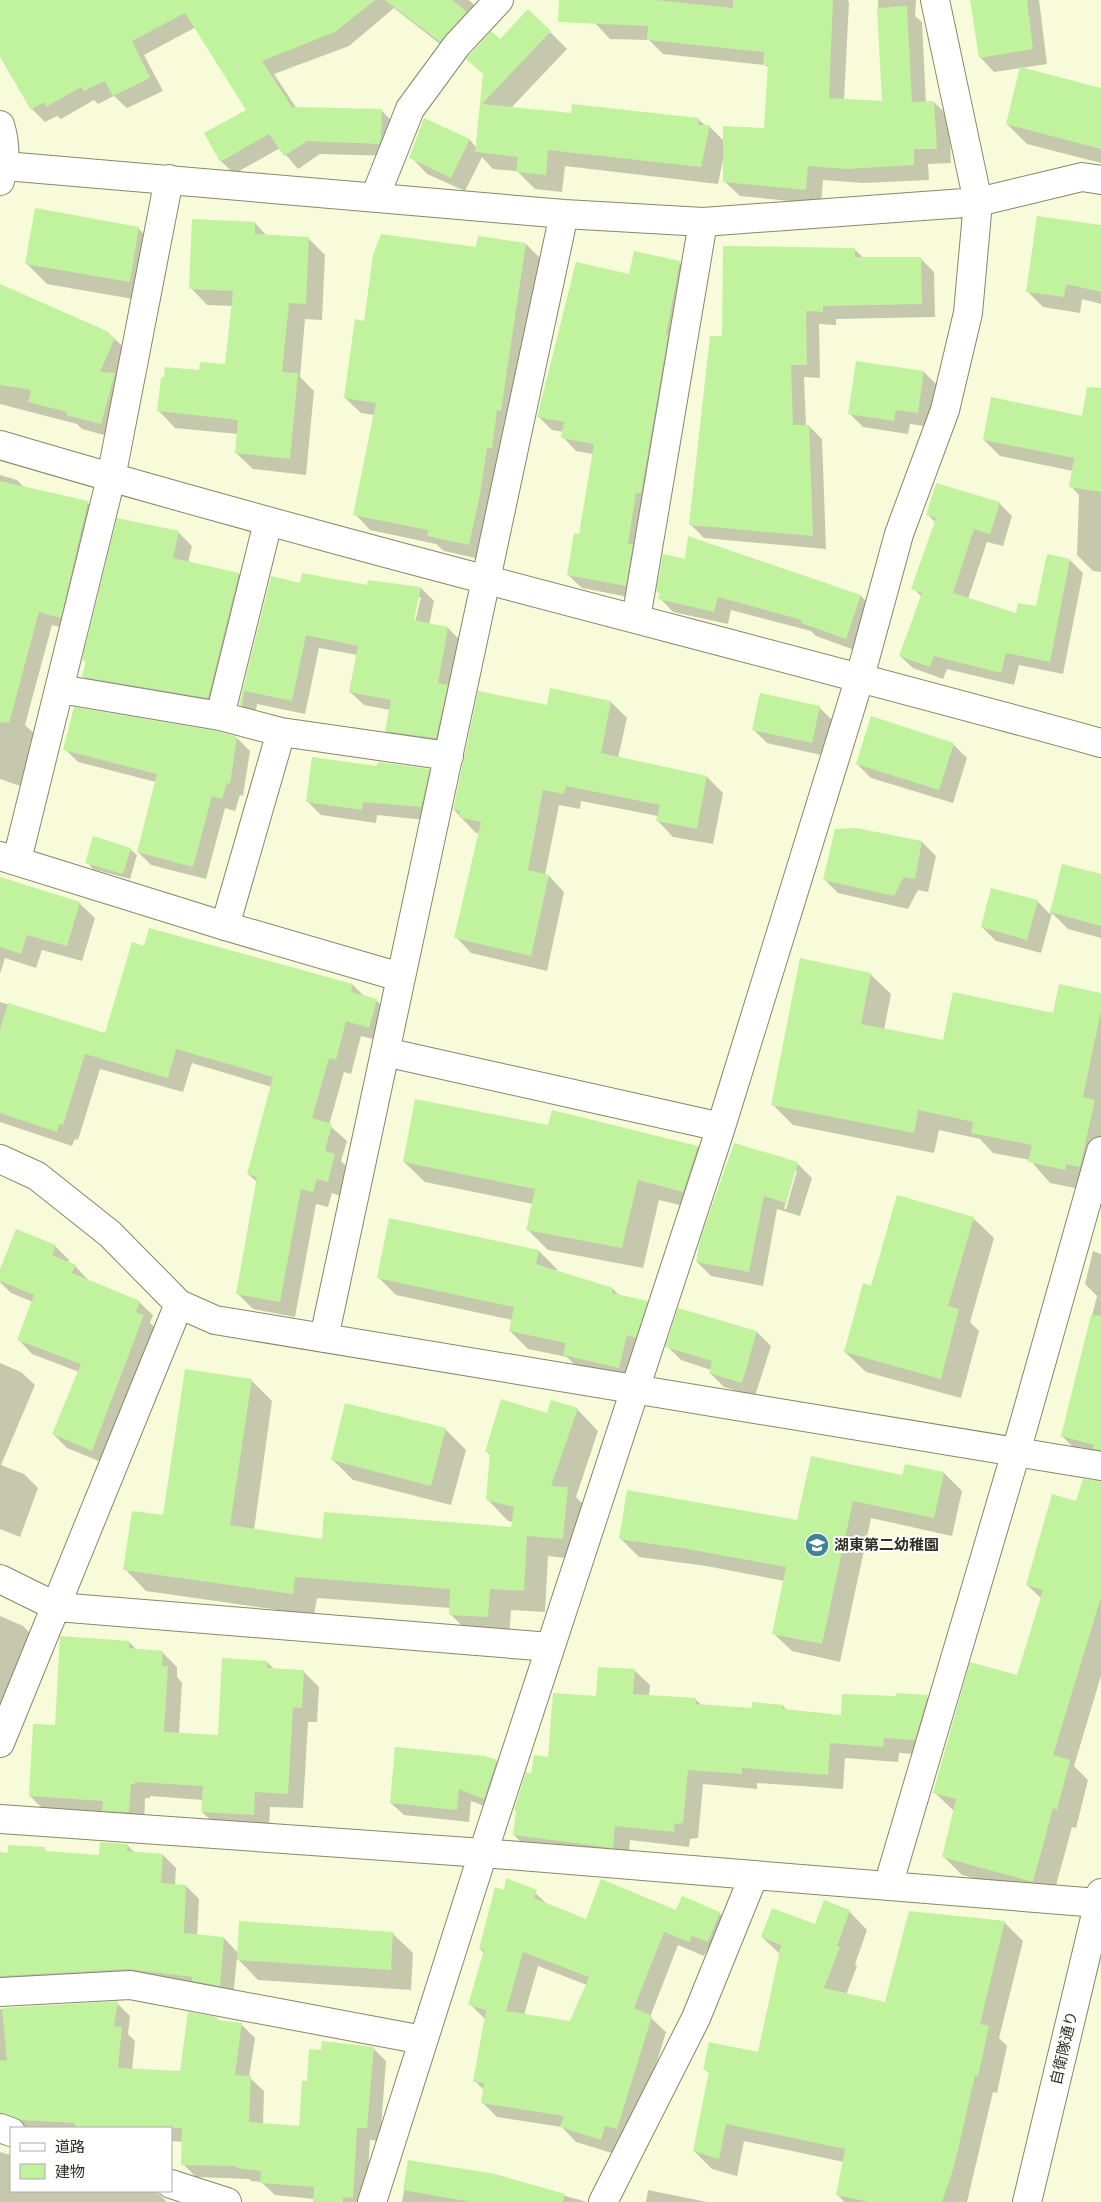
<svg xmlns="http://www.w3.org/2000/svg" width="1101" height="2202" viewBox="0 0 1101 2202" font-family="'Roboto Serif','Noto Sans JP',serif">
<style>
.shadow{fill:#0003;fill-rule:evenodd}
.building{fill:#c1f29e;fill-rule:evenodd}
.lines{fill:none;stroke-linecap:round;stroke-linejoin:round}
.minor-casing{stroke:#858869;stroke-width:30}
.minor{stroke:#fff;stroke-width:28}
.labels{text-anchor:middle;stroke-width:4;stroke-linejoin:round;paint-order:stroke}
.poi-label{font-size:15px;font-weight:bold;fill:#303124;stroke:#fff;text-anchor:start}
.street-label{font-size:15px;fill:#303124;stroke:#fff}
</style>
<rect width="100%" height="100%" fill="#f8fbd9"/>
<path class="shadow" d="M 12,0 L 469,0 L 477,8 L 454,55 L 394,8 L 349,46 L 274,74 L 297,109 L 382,111 L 395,124 L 392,156 L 320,154 L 298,169 L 280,148 L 234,174 L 221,161 L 248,111 L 196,27 L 144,55 L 163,91 L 127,108 L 114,96 L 98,104 L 94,100 L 61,119 L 57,116 L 45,122 L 32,109 L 0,39 L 0,6 Z
M 595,0 L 847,0 L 849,2 L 844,100 L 883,103 L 878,0 L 916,0 L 915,16 L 922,22 L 926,103 L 934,102 L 949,117 L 951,163 L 928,164 L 929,180 L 863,183 L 823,180 L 821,204 L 740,196 L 724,181 L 723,160 L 718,184 L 565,166 L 562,192 L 535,189 L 517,171 L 493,169 L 482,157 L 465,191 L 427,174 L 413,159 L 424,120 L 470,140 L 476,147 L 484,75 L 500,40 L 550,32 L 567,49 L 511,108 L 572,115 L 698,119 L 706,126 L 710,127 L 725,142 L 765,129 L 769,68 L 765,65 L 663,54 L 649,40 L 610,39 L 595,23 Z
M 971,0 L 1039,0 L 1047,64 L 994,72 L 980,57 Z
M 1101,89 L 1101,163 L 1027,144 L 1007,124 Z
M 36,209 L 138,228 L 159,249 L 150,302 L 47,284 L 26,263 Z
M 255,223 L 267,236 L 308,238 L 325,255 L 322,320 L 305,319 L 300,377 L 314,391 L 306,475 L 253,469 L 236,453 L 238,434 L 175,428 L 159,411 L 200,372 L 226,366 L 233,306 L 207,305 L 191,288 Z
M 1101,227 L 1101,304 L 1082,299 L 1080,313 L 1043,307 L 1027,291 Z
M 526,244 L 541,259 L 484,560 L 444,551 L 436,544 L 370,530 L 355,514 L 374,415 L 361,413 L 345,398 L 365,322 L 477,248 Z
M 854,249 L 864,258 L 921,259 L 934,272 L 935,317 L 836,319 L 836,325 L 819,324 L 820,378 L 804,377 L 806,426 L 809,426 L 822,439 L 826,549 L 704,538 L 690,524 L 724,337 Z
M 635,253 L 680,263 L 693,276 L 639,599 L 582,588 L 568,575 L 580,536 L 593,454 L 576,451 L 563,437 L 564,432 L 552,430 L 539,417 L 630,276 Z
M 0,285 L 108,333 L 129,352 L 115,438 L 82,429 L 77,424 L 0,404 Z
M 924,372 L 938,386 L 931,427 L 910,424 L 908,434 L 863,427 L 849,413 Z
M 992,398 L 1101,421 L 1101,572 L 1093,571 L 1077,555 L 1079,495 L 1071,486 L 1073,471 L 1000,456 L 984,440 Z
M 0,475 L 17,480 L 25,488 L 87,502 L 101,516 L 74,631 L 52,625 L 25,725 L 38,737 L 23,787 L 0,779 Z
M 999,503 L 1012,516 L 1003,546 L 987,542 L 968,599 L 1017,614 L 1037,608 L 1070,560 L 1083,573 L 1063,674 L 1019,665 L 1014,685 L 947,669 L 943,679 L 913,668 L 900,656 L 922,597 L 913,588 L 936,523 L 928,515 Z
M 178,532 L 192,546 L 188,563 L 239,574 L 252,588 L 222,711 L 97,690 L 84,677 L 87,663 L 84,660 Z
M 272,578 L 301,585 L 369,587 L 369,581 L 421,588 L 434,601 L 429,625 L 448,628 L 461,641 L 449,751 L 399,744 L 386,731 L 390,710 L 364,705 L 350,692 L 358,655 L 319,648 L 305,714 L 257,704 L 255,718 L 253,718 L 240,704 ZM 418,597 L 421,597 L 414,627 L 412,626 Z
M 658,592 L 861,596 L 874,609 L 860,652 L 816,636 L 811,631 L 731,610 L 728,624 L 673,612 L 660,598 L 661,594 Z
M 611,702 L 627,718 L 618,758 L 707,777 L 723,793 L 713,844 L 673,837 L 658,821 L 658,816 L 581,801 L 580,809 L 559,805 L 545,875 L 549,876 L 564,892 L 547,971 L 471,953 L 456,937 L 479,833 L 476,833 L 454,810 L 548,706 Z
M 819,707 L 833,721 L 826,756 L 767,743 L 753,729 Z
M 237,738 L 250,751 L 243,796 L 240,795 L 235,811 L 225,808 L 206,879 L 151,865 L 138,852 L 156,782 L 78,762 L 65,749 Z
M 953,744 L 967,758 L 953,803 L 871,778 L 857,764 Z
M 377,768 L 429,770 L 443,784 L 435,821 L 377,815 L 376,823 L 321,815 L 307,801 Z
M 856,829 L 922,842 L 936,856 L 928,892 L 918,890 L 908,909 L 838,893 L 824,879 Z
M 130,849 L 137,855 L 130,879 L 93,869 L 87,862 Z
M 1063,866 L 1101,876 L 1101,938 L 1068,929 L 1052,913 L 1041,953 L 996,941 L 982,927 L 1037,901 L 1050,914 Z
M 0,878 L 79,903 L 95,918 L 82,961 L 42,950 L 36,968 L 5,958 L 0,974 Z
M 145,947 L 353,985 L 365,997 L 377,1001 L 392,1016 L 385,1042 L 361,1036 L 351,1074 L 344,1072 L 329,1125 L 347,1141 L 341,1161 L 350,1170 L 343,1197 L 332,1193 L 328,1207 L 316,1204 L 295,1317 L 253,1309 L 237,1293 L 258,1183 L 248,1174 L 272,1087 L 192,1063 L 183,1092 L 100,1069 L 78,1140 L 75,1139 L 72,1146 L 0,1122 L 0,1002 L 106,1035 Z
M 870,974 L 891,994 L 884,1030 L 944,1042 L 1054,1015 L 1101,994 L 1101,1186 L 1085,1190 L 1050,1183 L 1030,1160 L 993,1153 L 980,1139 L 939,1130 L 934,1153 L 793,1125 L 772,1104 Z
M 553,1111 L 698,1147 L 718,1168 L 704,1211 L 659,1200 L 643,1268 L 548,1250 L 527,1229 L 533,1204 L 425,1182 L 404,1162 L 549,1126 Z
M 735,1144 L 798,1164 L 812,1178 L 800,1216 L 777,1209 L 763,1286 L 711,1276 L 697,1262 ZM 795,1171 L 797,1171 L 786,1209 L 784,1209 Z
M 973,1218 L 994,1238 L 970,1322 L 979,1331 L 961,1398 L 866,1372 L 845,1352 L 872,1287 Z
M 17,1231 L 56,1247 L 69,1260 L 68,1263 L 75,1266 L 89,1281 L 139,1302 L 153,1315 L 150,1323 L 158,1330 L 106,1464 L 67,1448 L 53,1434 L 79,1372 L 32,1354 L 19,1340 L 33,1302 L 11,1293 L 0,1282 L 0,1272 Z
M 539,1251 L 557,1269 L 556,1272 L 613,1289 L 620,1296 L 647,1302 L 665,1320 L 637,1385 L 583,1373 L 567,1357 L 528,1349 L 510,1331 L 512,1320 L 396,1295 L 378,1277 Z
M 1093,1251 L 1101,1254 L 1101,1460 L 1081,1455 L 1062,1436 L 1097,1296 L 1085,1284 Z
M 757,1332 L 771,1346 L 755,1396 L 724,1387 L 710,1373 L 711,1370 L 681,1360 L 667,1346 Z
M 0,1363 L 21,1372 L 35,1385 L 1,1465 L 24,1474 L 38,1488 L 20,1537 L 0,1529 Z
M 251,1380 L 272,1401 L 254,1530 L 323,1541 L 512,1528 L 513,1522 L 508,1521 L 487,1499 L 491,1456 L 486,1451 L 548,1415 L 577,1409 L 598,1431 L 576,1497 L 589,1510 L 584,1560 L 548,1556 L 545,1612 L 511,1610 L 509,1638 L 472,1635 L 450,1614 L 451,1608 L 317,1598 L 314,1615 L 146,1591 L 125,1569 L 164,1517 Z
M 445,1429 L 466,1450 L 451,1505 L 353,1480 L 332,1459 Z
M 944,1473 L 962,1491 L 952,1536 L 871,1518 L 840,1662 L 792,1651 L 773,1633 L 785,1581 L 706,1566 L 639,1557 L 621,1539 L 798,1522 L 903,1477 Z
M 1101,1482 L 1101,1676 L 1074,1766 L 1088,1780 L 1076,1828 L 1072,1827 L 1052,1900 L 962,1875 L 943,1856 L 954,1811 L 934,1792 L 1018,1676 L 1042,1599 L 1027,1585 L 1077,1503 Z
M 0,1616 L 23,1626 L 39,1642 L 0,1729 Z
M 129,1642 L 137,1650 L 162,1652 L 177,1667 L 177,1677 L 182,1683 L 179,1734 L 219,1736 L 267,1662 L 275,1670 L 304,1672 L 319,1687 L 317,1722 L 308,1722 L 303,1808 L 270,1807 L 269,1830 L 218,1827 L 202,1812 L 203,1800 L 150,1796 L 150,1798 L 145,1798 L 144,1827 L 45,1811 L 30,1796 L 56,1726 Z
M 634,1670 L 650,1685 L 649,1696 L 696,1700 L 702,1705 L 753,1710 L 783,1706 L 787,1710 L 843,1716 L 927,1697 L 943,1712 L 930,1755 L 899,1753 L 898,1762 L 845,1758 L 843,1789 L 757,1783 L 757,1789 L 703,1784 L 698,1838 L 690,1839 L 689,1847 L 630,1840 L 628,1863 L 529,1850 L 514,1835 L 532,1775 L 549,1759 L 597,1698 Z
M 496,1762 L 509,1774 L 497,1811 L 471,1801 L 469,1822 L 404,1815 L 391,1803 Z
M 127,1845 L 135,1853 L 163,1855 L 176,1868 L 175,1885 L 186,1886 L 199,1899 L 197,1936 L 224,1938 L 238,1953 L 392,1933 L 413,1953 L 411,1990 L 258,1980 L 237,1958 L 233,1998 L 0,1997 L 0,1853 L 9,1854 L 44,1849 L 48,1853 L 100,1857 Z
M 532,1890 L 548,1905 L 586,1920 L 677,1911 L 719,1913 L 734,1927 L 722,1956 L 707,1950 L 704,1956 L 678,1945 L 650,2017 L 666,2032 L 632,2143 L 615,2154 L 576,2142 L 562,2127 L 497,2117 L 482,2102 L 484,2090 L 475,2081 L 485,2019 L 470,2004 L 484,1953 L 480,1949 L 505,1892 ZM 538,1966 L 587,1985 L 570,2023 L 524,2015 Z
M 849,1911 L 867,1930 L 855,1964 L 857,1966 L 846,1995 L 886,2004 L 1005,1923 L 1023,1941 L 999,2038 L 1007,2046 L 997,2093 L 993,2092 L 967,2202 L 844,2202 L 838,2195 L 844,2162 L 744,2141 L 737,2176 L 712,2169 L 694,2151 L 710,2074 L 705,2069 L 759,2053 L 781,1955 L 762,1937 L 816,1926 Z
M 117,2003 L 130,2016 L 128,2034 L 135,2041 L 132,2070 L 181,2073 L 216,2018 L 220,2022 L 241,2024 L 255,2038 L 249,2077 L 264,2091 L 263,2124 L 300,2128 L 308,2082 L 322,2051 L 373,2048 L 386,2061 L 380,2141 L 370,2140 L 366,2202 L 314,2202 L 314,2199 L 275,2195 L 261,2182 L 251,2181 L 249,2179 L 196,2177 L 183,2164 L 183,2142 L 171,2141 L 171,2128 L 23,2128 L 0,2134 L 0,2009 Z
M 0,2152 L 11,2155 L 11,2191 L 151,2191 L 157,2192 L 167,2202 L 0,2202 Z
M 409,2161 L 495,2176 L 587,2202 L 402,2202 Z
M 648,2190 L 707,2202 L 646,2202 Z"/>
<path class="building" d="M 0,0 L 375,0 L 335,32 L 262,61 L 292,107 L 382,109 L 381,139 L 379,144 L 307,141 L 284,156 L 269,134 L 220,162 L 204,133 L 246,110 L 185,13 L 132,41 L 150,78 L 113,96 L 105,81 L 84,91 L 81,87 L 46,107 L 44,102 L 31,110 L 0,57 Z
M 385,0 L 452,0 L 467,12 L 440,42 Z
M 559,0 L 655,0 L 733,8 L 733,0 L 833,0 L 829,98 L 882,101 L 877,8 L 907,6 L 912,102 L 934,101 L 937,149 L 914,149 L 914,165 L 846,169 L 808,166 L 806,190 L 723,182 L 723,126 L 764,128 L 768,65 L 763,65 L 764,52 L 647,40 L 648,26 L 558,22 Z
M 970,0 L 1027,0 L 1033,49 L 979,58 Z
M 528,9 L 551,31 L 482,104 L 571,113 L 572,104 L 699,118 L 698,125 L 710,125 L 701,167 L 548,150 L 546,175 L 516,172 L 518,157 L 475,152 L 483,74 L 466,59 L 491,31 L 500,39 Z
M 1020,67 L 1101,88 L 1101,149 L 1006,124 Z
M 424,118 L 470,139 L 451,178 L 409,158 Z
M 35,208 L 139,227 L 130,282 L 25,264 Z
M 1037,216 L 1101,225 L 1101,292 L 1066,284 L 1064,297 L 1026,292 Z
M 192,219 L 255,222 L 255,234 L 309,237 L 306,304 L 289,303 L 282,372 L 298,373 L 290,459 L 235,453 L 238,420 L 157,411 L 161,377 L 164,377 L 165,367 L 199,370 L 200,362 L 225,364 L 233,291 L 189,289 Z
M 381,234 L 476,247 L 478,236 L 526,243 L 501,411 L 497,410 L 492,448 L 487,448 L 480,495 L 469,545 L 427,536 L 428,530 L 353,515 L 376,403 L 344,398 L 355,319 L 364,321 L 373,255 Z
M 723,246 L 855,248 L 855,257 L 921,257 L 922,304 L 823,306 L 823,312 L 806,311 L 807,365 L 791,365 L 793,425 L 809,425 L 813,536 L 689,525 L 710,336 L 722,336 Z
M 634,251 L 680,261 L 666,335 L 668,335 L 641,493 L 636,493 L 628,544 L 633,544 L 626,586 L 567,575 L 574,533 L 579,534 L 594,444 L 561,438 L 564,422 L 537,417 L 576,262 L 629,274 Z
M 0,284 L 109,332 L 108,334 L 115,338 L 100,372 L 115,373 L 101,424 L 66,415 L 67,412 L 28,402 L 31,390 L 0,385 Z
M 856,361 L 924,371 L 918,413 L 896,410 L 894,421 L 848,414 Z
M 1087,387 L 1101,388 L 1101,492 L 1069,487 L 1074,458 L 983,440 L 991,397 L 1082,416 Z
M 0,481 L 88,501 L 61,618 L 39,612 L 9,723 L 0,722 Z
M 936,483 L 1000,502 L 990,534 L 974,529 L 953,593 L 1016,613 L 1018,603 L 1036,606 L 1047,554 L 1070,559 L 1050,662 L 1006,653 L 1001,673 L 934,656 L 930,667 L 899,656 L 922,593 L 911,589 L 936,518 L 926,515 Z
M 117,518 L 179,531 L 173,558 L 239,573 L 208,698 L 82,677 L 86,661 L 82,660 Z
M 688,536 L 861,595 L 846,639 L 801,623 L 802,620 L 718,597 L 714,612 L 658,599 L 660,593 L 656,592 L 663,554 L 685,559 Z
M 302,573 L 367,585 L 368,580 L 421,587 L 414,620 L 448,627 L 438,683 L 448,685 L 436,738 L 385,731 L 391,700 L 349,692 L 358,646 L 306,635 L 292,701 L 244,691 L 242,706 L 239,705 L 271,576 L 300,583 Z
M 550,688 L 611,701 L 601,753 L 707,776 L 697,829 L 656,821 L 660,805 L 566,786 L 564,794 L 543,790 L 528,870 L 549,875 L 531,956 L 454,938 L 481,822 L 459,817 L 460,811 L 453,810 L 478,691 L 547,705 Z
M 760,693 L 820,706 L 812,743 L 752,730 Z
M 74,707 L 217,731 L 237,737 L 230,784 L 227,783 L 222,799 L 212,796 L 193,867 L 137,852 L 157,774 L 63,750 Z
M 871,716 L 954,743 L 939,790 L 856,764 Z
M 312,757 L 376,766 L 379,762 L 430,769 L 421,807 L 363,802 L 362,810 L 306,802 Z
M 856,828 L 922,841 L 915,879 L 904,877 L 894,896 L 823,880 L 835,829 Z
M 93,836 L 131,848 L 123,874 L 85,863 Z
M 1062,864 L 1101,874 L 1101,926 L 1050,912 Z
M 0,877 L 80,902 L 67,946 L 27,935 L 21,954 L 0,947 Z
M 991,888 L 1038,900 L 1027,940 L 981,927 Z
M 149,928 L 353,984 L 351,992 L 377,999 L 369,1028 L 346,1021 L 336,1060 L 329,1058 L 312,1118 L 332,1124 L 325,1151 L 335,1154 L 328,1182 L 317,1179 L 313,1192 L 301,1189 L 280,1302 L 236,1294 L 257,1177 L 247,1174 L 273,1077 L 176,1049 L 168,1078 L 85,1054 L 63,1125 L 59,1124 L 57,1132 L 0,1113 L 0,1030 L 8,1003 L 105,1033 L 132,942 L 144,946 Z
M 800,958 L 871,973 L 861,1024 L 943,1040 L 953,992 L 1053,1013 L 1059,984 L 1101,993 L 1101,1011 L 1083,1097 L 1095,1100 L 1080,1167 L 1066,1164 L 1065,1170 L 1028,1162 L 1032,1145 L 971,1133 L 973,1122 L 918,1110 L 914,1133 L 771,1105 Z
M 415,1099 L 548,1125 L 552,1110 L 698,1146 L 683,1192 L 638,1180 L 622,1248 L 526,1230 L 535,1189 L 403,1162 Z
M 734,1143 L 798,1162 L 786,1203 L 764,1196 L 749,1272 L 696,1262 L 700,1240 Z
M 897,1195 L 974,1217 L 948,1306 L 959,1309 L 941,1379 L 844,1352 L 863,1283 L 871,1286 Z
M 389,1218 L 539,1250 L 536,1264 L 613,1288 L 612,1293 L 648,1301 L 636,1338 L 627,1335 L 619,1368 L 563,1355 L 566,1343 L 509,1331 L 514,1307 L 377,1278 Z
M 16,1229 L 56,1245 L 52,1255 L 76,1265 L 72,1273 L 140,1301 L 136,1312 L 144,1315 L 92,1451 L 52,1434 L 81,1364 L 17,1340 L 34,1295 L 0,1281 L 0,1269 Z
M 678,1308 L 757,1331 L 742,1383 L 709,1373 L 712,1361 L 665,1347 Z
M 1091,1315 L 1101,1316 L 1101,1450 L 1093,1449 L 1094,1445 L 1061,1436 Z
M 185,1369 L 252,1379 L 230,1525 L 322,1539 L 324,1512 L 511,1527 L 514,1507 L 486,1500 L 490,1453 L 485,1452 L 501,1399 L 547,1413 L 551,1400 L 578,1408 L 551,1486 L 568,1487 L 563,1539 L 527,1536 L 524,1591 L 490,1589 L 488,1617 L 449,1615 L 450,1589 L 295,1577 L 293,1594 L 123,1570 L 132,1511 L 163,1515 Z
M 345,1403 L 446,1428 L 431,1486 L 331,1460 Z
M 811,1456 L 902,1475 L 905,1464 L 944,1472 L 934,1518 L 853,1501 L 822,1644 L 772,1634 L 786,1567 L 687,1549 L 619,1539 L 627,1490 L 797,1520 Z
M 1083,1479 L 1101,1481 L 1101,1597 L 1053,1755 L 1070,1760 L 1057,1810 L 1053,1808 L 1033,1882 L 942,1857 L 956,1799 L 933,1793 L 970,1662 L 1017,1675 L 1043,1590 L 1026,1585 L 1052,1494 L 1076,1501 Z
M 60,1636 L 129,1641 L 129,1648 L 163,1651 L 162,1666 L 168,1666 L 164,1732 L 218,1735 L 222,1658 L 267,1661 L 267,1668 L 304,1670 L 302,1708 L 293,1707 L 288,1794 L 255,1792 L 254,1815 L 201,1812 L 203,1786 L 135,1782 L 135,1784 L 131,1784 L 129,1812 L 102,1811 L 103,1801 L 29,1796 L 33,1724 L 55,1725 Z
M 598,1667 L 635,1669 L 633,1694 L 696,1698 L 696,1704 L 752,1708 L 752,1702 L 783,1705 L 783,1709 L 841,1715 L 842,1694 L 896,1696 L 896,1693 L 928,1695 L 915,1740 L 884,1738 L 883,1747 L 830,1743 L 828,1775 L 742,1768 L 742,1774 L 688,1770 L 683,1823 L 675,1824 L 674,1832 L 615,1826 L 613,1848 L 513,1835 L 516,1811 L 514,1810 L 526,1772 L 531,1774 L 534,1755 L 548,1757 L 553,1693 L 596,1696 Z
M 395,1747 L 485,1756 L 497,1760 L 484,1799 L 459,1789 L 457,1810 L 390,1803 Z
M 100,1842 L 128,1844 L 127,1851 L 163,1854 L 161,1883 L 186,1885 L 184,1933 L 224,1937 L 220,1986 L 192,1981 L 192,1977 L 129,1969 L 0,1976 L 0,1852 L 8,1853 L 8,1845 L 45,1847 L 44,1851 L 99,1855 Z
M 506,1878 L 537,1890 L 534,1898 L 586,1919 L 601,1879 L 676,1910 L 682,1896 L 720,1912 L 708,1942 L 692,1936 L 689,1942 L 664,1932 L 634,2008 L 652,2016 L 617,2129 L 605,2126 L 601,2140 L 560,2127 L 564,2116 L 481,2103 L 484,2083 L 473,2082 L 486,2010 L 468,2005 L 484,1950 L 479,1949 L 495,1887 L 504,1890 ZM 523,1952 L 589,1977 L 570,2021 L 506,2011 Z
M 824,1900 L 850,1910 L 837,1946 L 840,1947 L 824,1988 L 885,2002 L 909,1911 L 1005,1921 L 980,2024 L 989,2026 L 978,2076 L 975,2075 L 954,2167 L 942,2202 L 869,2202 L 836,2195 L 845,2149 L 726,2124 L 719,2159 L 693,2151 L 709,2071 L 703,2070 L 709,2042 L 758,2052 L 781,1945 L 761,1937 L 772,1908 L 815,1924 Z
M 239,1921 L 393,1932 L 391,1970 L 237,1960 Z
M 118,2001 L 114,2026 L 122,2027 L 118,2068 L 180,2071 L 188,2012 L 217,2017 L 217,2020 L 242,2023 L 235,2075 L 251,2076 L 249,2122 L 299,2126 L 302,2081 L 307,2081 L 309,2049 L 321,2050 L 322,2041 L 374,2047 L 367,2128 L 357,2128 L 353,2198 L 343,2197 L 343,2202 L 313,2202 L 314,2187 L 260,2183 L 261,2171 L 236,2168 L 237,2166 L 181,2165 L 182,2128 L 75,2127 L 75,2123 L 21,2120 L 0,2113 L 0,2060 L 7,2061 L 2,2008 Z
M 408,2160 L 495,2174 L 565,2194 L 563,2202 L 471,2202 L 403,2190 Z"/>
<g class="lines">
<g class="minor-casing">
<path id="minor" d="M 0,125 C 6,144 6,162 0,181
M 5,166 L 564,214 L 703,222 L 978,202 L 1082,177 L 1101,180
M 375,197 L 410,109 L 457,45 L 499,0
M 0,445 C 365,553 735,642 1101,743
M 636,619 L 703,222
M 60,689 L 220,716 L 281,732
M 220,716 L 268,522
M 0,856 L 225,926 L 400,977
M 17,860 L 111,478 L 169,179
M 225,926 L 281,732 L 449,756
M 385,1052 L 721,1127
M 0,1159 L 37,1176 L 110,1234 L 179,1304 L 215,1320 L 1101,1466
M 324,1338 L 564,214
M 0,1579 L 57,1607 L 550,1647
M 0,1743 L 179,1304
M 0,1819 L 483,1853 L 1098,1903
M 888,1886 L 1016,1452 L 1101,1151
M 0,1992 L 130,1985 L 423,2040
M 0,2128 L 11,2132
M 171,2184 L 227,2202
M 372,2202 L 483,1853 L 721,1127 L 860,677 L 899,534 L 945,410 L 968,313 L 978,202 L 935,0
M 603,2202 L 696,2018 L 754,1875
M 1027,2202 L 1101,1893"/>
</g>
<use href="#minor" class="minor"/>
</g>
<defs>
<g id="school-disc" transform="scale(1.25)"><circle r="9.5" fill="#418294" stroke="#fff"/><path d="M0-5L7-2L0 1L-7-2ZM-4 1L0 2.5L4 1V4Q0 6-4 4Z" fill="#fff"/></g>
</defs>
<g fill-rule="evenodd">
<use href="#school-disc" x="817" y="1545"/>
</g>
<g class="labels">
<g class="poi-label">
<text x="834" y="1550">湖東第二幼稚園</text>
</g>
<g class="street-label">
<text transform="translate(1064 2048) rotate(-77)" y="5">自衛隊通り</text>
</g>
</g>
<rect x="10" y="2127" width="162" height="65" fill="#ffffff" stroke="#acada7"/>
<rect x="20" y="2143" width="25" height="8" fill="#ffffff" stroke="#acada7"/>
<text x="55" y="2152" font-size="15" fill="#303124">道路</text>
<rect x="20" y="2164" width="25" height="15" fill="#c1f29e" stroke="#acada7"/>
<text x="55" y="2177" font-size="15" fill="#303124">建物</text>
</svg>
